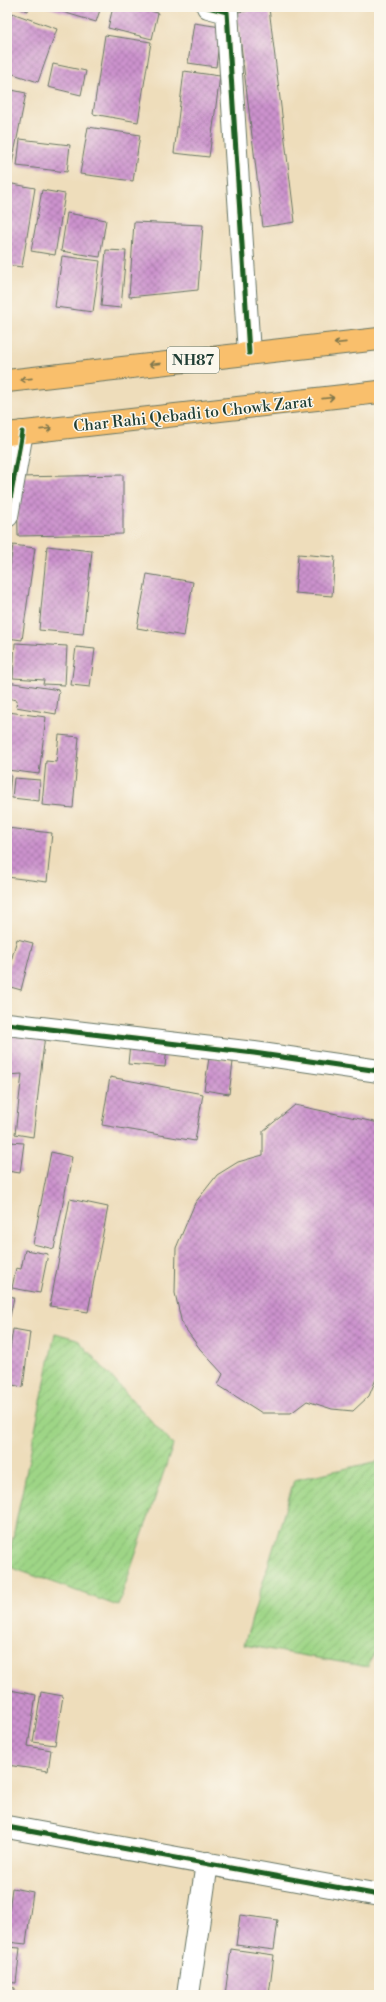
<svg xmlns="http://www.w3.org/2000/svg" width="386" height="2002" viewBox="0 0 386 2002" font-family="'Libre Bodoni',serif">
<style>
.garden{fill:url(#garden-furrows);stroke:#5e895d}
.building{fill:url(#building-cross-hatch)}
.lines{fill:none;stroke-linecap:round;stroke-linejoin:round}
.street-casing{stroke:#677563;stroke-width:24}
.highway-casing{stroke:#677563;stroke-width:24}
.street{stroke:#fff;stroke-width:22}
.highway{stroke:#f9bf6c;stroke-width:22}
.cycleway-casing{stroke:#fbf7ec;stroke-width:8}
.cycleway{stroke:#1b5e20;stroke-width:5}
.oneway{stroke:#81784d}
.labels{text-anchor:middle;stroke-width:3;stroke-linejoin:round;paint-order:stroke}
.shield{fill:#fbf7ec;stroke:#61756b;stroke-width:1}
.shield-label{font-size:15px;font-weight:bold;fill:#1f3d34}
.street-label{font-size:16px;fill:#1f3d34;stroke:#fbf7ec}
</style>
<defs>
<pattern id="garden-furrows" width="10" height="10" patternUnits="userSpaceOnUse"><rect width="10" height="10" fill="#9ed586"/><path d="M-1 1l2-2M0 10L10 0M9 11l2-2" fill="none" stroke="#80ae6e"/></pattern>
<pattern id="building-cross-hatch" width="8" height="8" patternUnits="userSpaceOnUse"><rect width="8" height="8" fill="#cc92cd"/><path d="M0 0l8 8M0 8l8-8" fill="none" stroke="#a578a7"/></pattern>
</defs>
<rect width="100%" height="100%" fill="#fbf7ec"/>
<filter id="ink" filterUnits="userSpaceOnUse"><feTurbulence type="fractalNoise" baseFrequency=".025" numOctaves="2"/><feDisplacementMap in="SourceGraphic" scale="8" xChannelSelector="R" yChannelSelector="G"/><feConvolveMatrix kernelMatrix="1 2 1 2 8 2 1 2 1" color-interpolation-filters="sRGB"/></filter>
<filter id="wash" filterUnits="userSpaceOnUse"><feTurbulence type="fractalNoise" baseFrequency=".012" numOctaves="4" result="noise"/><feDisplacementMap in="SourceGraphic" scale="16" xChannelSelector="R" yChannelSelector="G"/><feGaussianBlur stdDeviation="0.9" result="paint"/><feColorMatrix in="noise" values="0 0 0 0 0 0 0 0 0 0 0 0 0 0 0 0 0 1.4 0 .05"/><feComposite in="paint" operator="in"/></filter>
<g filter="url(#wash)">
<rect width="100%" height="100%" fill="#edb"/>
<path class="garden" d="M 55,1333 L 77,1339 L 173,1445 L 118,1606 L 7,1566 Z
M 379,1461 L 379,1641 L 368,1667 L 244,1645 L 294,1480 Z"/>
<g id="blocks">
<path class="building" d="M 16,7 L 29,7 L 28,11 Z
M 46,7 L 101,7 L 96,22 Z
M 113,7 L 135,7 L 158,13 L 152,39 L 108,28 Z
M 269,8 L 295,222 L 263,227 L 237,12 Z
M 12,13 L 57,29 L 38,82 L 7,72 L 7,27 Z
M 194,23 L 221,27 L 216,67 L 188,63 Z
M 105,35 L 151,42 L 138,122 L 93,114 Z
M 53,64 L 86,71 L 81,95 L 48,87 Z
M 184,71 L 220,76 L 209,157 L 174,153 Z
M 7,89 L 26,93 L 12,164 L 7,163 Z
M 88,127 L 140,135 L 133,181 L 80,174 Z
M 20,139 L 70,145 L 67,172 L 17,166 Z
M 7,183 L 35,188 L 22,267 L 7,265 Z
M 42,190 L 65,194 L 55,255 L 31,251 Z
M 67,213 L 106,220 L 100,257 L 61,251 Z
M 134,222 L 203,225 L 198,290 L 129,297 Z
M 106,250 L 126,251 L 121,308 L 101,306 Z
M 62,256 L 100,261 L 93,312 L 55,307 Z
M 123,475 L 123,534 L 18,536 L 17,477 Z
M 13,545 L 35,548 L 22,640 L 7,638 L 7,587 Z
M 47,546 L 92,551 L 83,634 L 39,630 Z
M 298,554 L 335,557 L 332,596 L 295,593 Z
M 147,574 L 193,582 L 184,636 L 137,628 Z
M 15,643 L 67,646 L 65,685 L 43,684 L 44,680 L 13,678 Z
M 76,647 L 95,649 L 90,687 L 71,685 Z
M 7,682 L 59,690 L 56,714 L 16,707 L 17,700 L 7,698 Z
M 8,712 L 46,717 L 39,774 L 7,770 Z
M 59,735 L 79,737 L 73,808 L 42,805 L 46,761 L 56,762 Z
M 7,775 L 11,775 L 9,796 L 7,795 Z
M 14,778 L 40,780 L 39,801 L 12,798 Z
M 7,828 L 52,833 L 47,882 L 7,877 Z
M 17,939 L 33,943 L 21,990 L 7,986 L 7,976 Z
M 7,1032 L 45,1035 L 33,1137 L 15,1134 L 22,1074 L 7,1075 Z
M 130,1044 L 167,1047 L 165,1067 L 128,1064 Z
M 209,1058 L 233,1062 L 229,1094 L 204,1090 Z
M 110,1077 L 203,1094 L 195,1141 L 102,1125 Z
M 295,1105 L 379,1123 L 379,1372 L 369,1396 L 353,1411 L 332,1409 L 307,1401 L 291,1413 L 262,1413 L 218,1385 L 223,1374 L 200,1349 L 182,1324 L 175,1293 L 176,1248 L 195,1203 L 217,1175 L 238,1162 L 263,1155 L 263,1131 Z
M 10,1142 L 24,1143 L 20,1173 L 7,1171 Z
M 51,1152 L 72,1157 L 54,1249 L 33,1244 Z
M 70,1199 L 108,1207 L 88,1312 L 50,1306 Z
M 25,1250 L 48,1254 L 40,1293 L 12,1288 L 16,1268 L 21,1269 Z
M 7,1296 L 14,1297 L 10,1317 L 7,1317 Z
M 13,1329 L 30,1332 L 23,1387 L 7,1384 L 7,1349 L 10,1349 Z
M 10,1690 L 36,1695 L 28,1746 L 51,1750 L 48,1771 L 7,1765 L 7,1708 Z
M 41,1692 L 63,1696 L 55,1745 L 33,1742 Z
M 12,1888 L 33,1892 L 26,1944 L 7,1942 L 7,1926 Z
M 240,1915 L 278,1920 L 274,1950 L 236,1945 Z
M 7,1947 L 20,1948 L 16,1983 L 7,1982 Z
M 231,1949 L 274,1955 L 269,1995 L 225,1995 Z
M 7,1987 L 15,1988 L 14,1995 L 7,1995 Z"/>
</g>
</g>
<g filter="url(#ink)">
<use href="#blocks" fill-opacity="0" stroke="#677563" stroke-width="1"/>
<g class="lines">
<g class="street-casing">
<path id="street" d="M 208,7 L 227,12 L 249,353
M 7,516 L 22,432
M 7,1024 L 254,1053 L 379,1071
M 7,1827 L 379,1895
M 188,1995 L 207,1863"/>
</g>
<g class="highway-casing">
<path id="highway" d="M 7,381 L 379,339
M 7,434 L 379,392"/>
</g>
<use href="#street" class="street"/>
<use href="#highway" class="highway"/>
<g class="cycleway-casing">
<path id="cycleway" d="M 208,7 L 227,12 L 249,353
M 7,516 L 22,432
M 7,1024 L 254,1053 L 379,1071
M 7,1827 L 379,1895"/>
</g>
<use href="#cycleway" class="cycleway"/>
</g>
<defs><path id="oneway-shaft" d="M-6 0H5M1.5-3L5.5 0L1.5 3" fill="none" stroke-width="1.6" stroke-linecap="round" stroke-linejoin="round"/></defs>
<g class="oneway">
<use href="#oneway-shaft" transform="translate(340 343) rotate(174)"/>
<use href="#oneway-shaft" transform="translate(155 364) rotate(174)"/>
<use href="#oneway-shaft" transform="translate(26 379) rotate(174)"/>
<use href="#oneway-shaft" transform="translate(328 398) rotate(-6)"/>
<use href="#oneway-shaft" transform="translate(46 429) rotate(-6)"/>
</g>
</g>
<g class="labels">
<rect class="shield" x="167" y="347" width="52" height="26" rx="3"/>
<g class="shield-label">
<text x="193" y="365">NH87</text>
</g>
<g class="street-label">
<text transform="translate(193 413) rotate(-6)" y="6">Char Rahi Qebadi to Chowk Zarat</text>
</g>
</g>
<rect width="386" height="2002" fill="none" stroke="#fbf7ec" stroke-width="24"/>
</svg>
